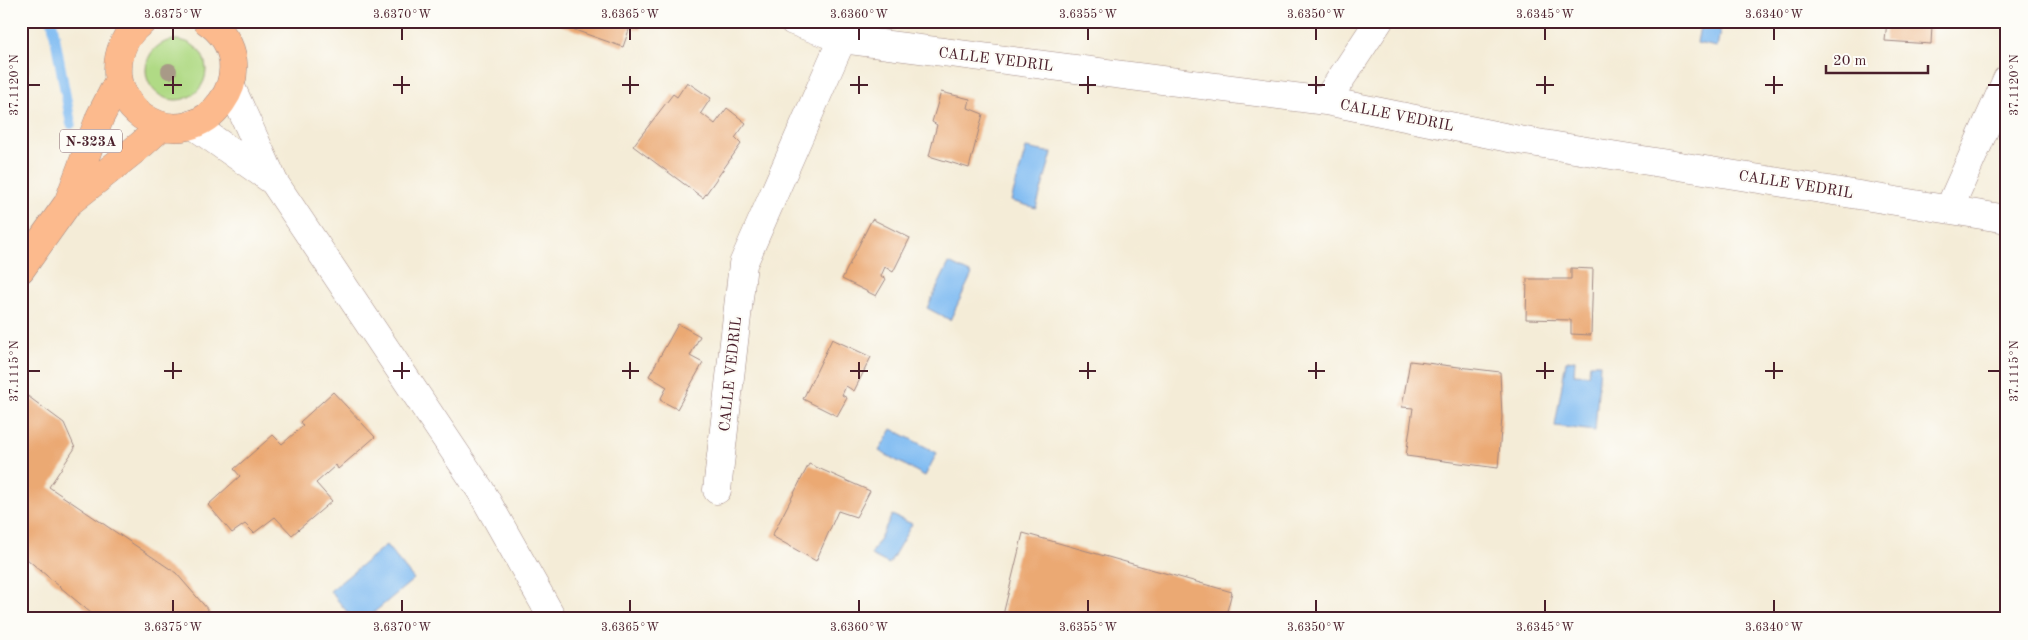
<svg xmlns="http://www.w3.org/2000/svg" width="2028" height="640" viewBox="0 0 2028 640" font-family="'Old Standard TT',serif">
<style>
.green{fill:#b0da85;stroke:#7d7c58}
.water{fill:#7fbbf2;stroke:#646d8e}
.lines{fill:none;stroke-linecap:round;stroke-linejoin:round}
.stream{stroke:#7fbbf2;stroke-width:10}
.building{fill:#eba973}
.minor-casing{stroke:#9f8681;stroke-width:29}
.major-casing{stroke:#9f8681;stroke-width:29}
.minor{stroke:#fff;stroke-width:28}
.major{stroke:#fcba8d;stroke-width:28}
.tree{fill:#a89a87}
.ticks{fill:none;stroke:#4a1f2b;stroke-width:2}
.labels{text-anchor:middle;stroke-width:4.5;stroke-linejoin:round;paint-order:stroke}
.shield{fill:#fdfcf7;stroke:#806168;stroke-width:1}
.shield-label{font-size:14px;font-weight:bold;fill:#4a1f2b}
.street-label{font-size:15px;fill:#4a1f2b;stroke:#fdfcf7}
.neatline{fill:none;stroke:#4a1f2b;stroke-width:2}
.ticks-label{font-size:12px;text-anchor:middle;fill:#4a1f2b}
</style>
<rect width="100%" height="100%" fill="#fdfcf7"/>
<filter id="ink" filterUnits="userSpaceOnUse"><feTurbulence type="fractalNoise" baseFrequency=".02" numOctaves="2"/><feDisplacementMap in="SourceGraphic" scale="10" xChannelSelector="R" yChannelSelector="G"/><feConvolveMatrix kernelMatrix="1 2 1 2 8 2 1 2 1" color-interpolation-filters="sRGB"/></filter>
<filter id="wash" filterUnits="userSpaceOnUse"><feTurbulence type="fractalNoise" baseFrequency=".0096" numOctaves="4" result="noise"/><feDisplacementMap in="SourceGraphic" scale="20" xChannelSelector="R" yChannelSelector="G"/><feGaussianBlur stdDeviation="1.12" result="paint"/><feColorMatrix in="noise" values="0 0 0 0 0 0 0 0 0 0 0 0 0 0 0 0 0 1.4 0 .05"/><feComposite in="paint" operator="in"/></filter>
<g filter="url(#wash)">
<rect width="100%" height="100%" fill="#f4ecd7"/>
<path class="green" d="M146 70a30 30 0 1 1 60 0a30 30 0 1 1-60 0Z"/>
<path class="water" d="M 1701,21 L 1722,21 L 1717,47 L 1697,43 Z
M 1026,148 L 1052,153 L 1036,208 L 1011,201 Z
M 949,263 L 972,274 L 950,320 L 927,308 Z
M 1575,360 L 1574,374 L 1588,375 L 1590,364 L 1600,364 L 1595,431 L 1555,426 L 1566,361 Z
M 892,429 L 937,453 L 925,476 L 879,451 Z
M 892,515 L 912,524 L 889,564 L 871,555 Z
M 386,545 L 414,579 L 366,619 L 353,619 L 330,591 Z"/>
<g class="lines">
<path class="stream" d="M 52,21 L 71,124"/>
</g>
<g id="blocks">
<path class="building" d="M 569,21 L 573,23 L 643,21 L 640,30 L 630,27 L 623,47 L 552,22 Z
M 1887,21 L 1943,21 L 1932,25 L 1931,44 L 1885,41 Z
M 21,56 L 29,71 L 21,76 Z
M 687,82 L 711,98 L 701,113 L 715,124 L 727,108 L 746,123 L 735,138 L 741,144 L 703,198 L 633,146 L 673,94 L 677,97 Z
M 941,92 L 970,99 L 968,108 L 983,114 L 969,168 L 929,156 L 937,125 L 932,122 Z
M 872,219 L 910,238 L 893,272 L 885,267 L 881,276 L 886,279 L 876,296 L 842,279 Z
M 1571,268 L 1593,269 L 1591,335 L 1571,334 L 1571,320 L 1526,319 L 1527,279 L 1571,279 Z
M 678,324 L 700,336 L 690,356 L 703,363 L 677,409 L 660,400 L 667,387 L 649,376 Z
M 832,339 L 871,357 L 854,391 L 846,386 L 842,395 L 847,398 L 837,416 L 803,399 Z
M 1410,361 L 1500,372 L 1502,417 L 1498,468 L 1406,456 L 1413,408 L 1402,407 Z
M 21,391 L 64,423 L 75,448 L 49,487 L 176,573 L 216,619 L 98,619 L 21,554 Z
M 333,392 L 375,437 L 338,469 L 336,465 L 316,483 L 332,501 L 292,535 L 275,517 L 254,533 L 245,524 L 232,533 L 208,505 L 240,476 L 234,469 L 273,435 L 282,444 L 303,426 L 300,422 Z
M 809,464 L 870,491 L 856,517 L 838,511 L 816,561 L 772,536 Z
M 1023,533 L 1232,592 L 1225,619 L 1002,619 Z"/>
</g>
</g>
<g filter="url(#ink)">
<use href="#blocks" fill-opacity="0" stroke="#9f8681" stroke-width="1"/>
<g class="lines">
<g class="minor-casing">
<path id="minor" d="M 793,21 L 842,39 L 1326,101 L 1519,140 L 2007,219
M 231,87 L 274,182 L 481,491 L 553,619
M 1326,101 L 1379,21
M 192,124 L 273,181
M 1949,209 L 2007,79
M 717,490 L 743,264 L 842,39"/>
</g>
<g class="major-casing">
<path id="major" d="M 143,21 C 125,33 117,53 118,74 C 119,90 128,106 142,116 C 203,160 272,66 207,21
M 68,203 L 142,144 L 162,126
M 21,269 L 68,203 L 100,117 L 118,82"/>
</g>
<use href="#minor" class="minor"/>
<use href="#major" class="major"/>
</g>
<circle class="tree" cx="169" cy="71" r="8"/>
</g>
<path class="ticks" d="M 173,28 L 173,40M 402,28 L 402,40M 630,28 L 630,40M 859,28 L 859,40M 1088,28 L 1088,40M 1316,28 L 1316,40M 1545,28 L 1545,40M 1774,28 L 1774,40M 173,76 L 173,94M 402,76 L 402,94M 630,76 L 630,94M 859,76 L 859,94M 1088,76 L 1088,94M 1316,76 L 1316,94M 1545,76 L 1545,94M 1774,76 L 1774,94M 28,85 L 40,85M 164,85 L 182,85M 393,85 L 410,85M 622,85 L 639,85M 850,85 L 868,85M 1079,85 L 1096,85M 1308,85 L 1325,85M 1536,85 L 1554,85M 1765,85 L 1783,85M 1988,85 L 2000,85M 173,362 L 173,379M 402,362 L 402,379M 630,362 L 630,379M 859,362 L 859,379M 1088,362 L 1088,379M 1316,362 L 1316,379M 1545,362 L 1545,379M 1774,362 L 1774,379M 28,371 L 40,371M 164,371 L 182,371M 393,371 L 410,371M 622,371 L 639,371M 850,371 L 868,371M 1079,371 L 1096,371M 1308,371 L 1325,371M 1536,371 L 1554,371M 1765,371 L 1783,371M 1988,371 L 2000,371M 173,600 L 173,612M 402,600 L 402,612M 630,600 L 630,612M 859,600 L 859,612M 1088,600 L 1088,612M 1316,600 L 1316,612M 1545,600 L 1545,612M 1774,600 L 1774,612"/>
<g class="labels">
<rect class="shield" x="60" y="129.5" width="62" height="23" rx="4"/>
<g class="shield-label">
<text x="91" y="146">N-323A</text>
</g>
<g class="street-label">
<text transform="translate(996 59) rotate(7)" y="5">CALLE VEDRIL</text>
<text transform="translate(1397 115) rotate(11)" y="5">CALLE VEDRIL</text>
<text transform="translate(1796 184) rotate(9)" y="5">CALLE VEDRIL</text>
<text transform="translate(730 374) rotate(-84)" y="5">CALLE VEDRIL</text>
</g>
</g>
<rect width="2028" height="640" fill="none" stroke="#fdfcf7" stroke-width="55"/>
<path d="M1826 65v8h102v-8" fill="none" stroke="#4a1f2b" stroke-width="2.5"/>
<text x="1833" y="65" font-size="15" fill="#4a1f2b" stroke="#fdfcf7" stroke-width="4" paint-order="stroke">20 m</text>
<rect x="28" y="28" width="1972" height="584" class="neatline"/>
<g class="ticks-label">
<text x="173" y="18">3.6375°W</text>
<text x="402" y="18">3.6370°W</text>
<text x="630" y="18">3.6365°W</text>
<text x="859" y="18">3.6360°W</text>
<text x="1088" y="18">3.6355°W</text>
<text x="1316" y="18">3.6350°W</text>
<text x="1545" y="18">3.6345°W</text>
<text x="1774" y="18">3.6340°W</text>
<text transform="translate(14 85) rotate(-90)" y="4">37.1120°N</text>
<text transform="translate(2014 85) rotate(-90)" y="4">37.1120°N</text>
<text transform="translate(14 371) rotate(-90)" y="4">37.1115°N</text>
<text transform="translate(2014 371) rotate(-90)" y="4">37.1115°N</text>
<text x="173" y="631">3.6375°W</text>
<text x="402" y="631">3.6370°W</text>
<text x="630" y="631">3.6365°W</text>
<text x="859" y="631">3.6360°W</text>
<text x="1088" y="631">3.6355°W</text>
<text x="1316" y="631">3.6350°W</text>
<text x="1545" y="631">3.6345°W</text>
<text x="1774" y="631">3.6340°W</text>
</g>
</svg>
